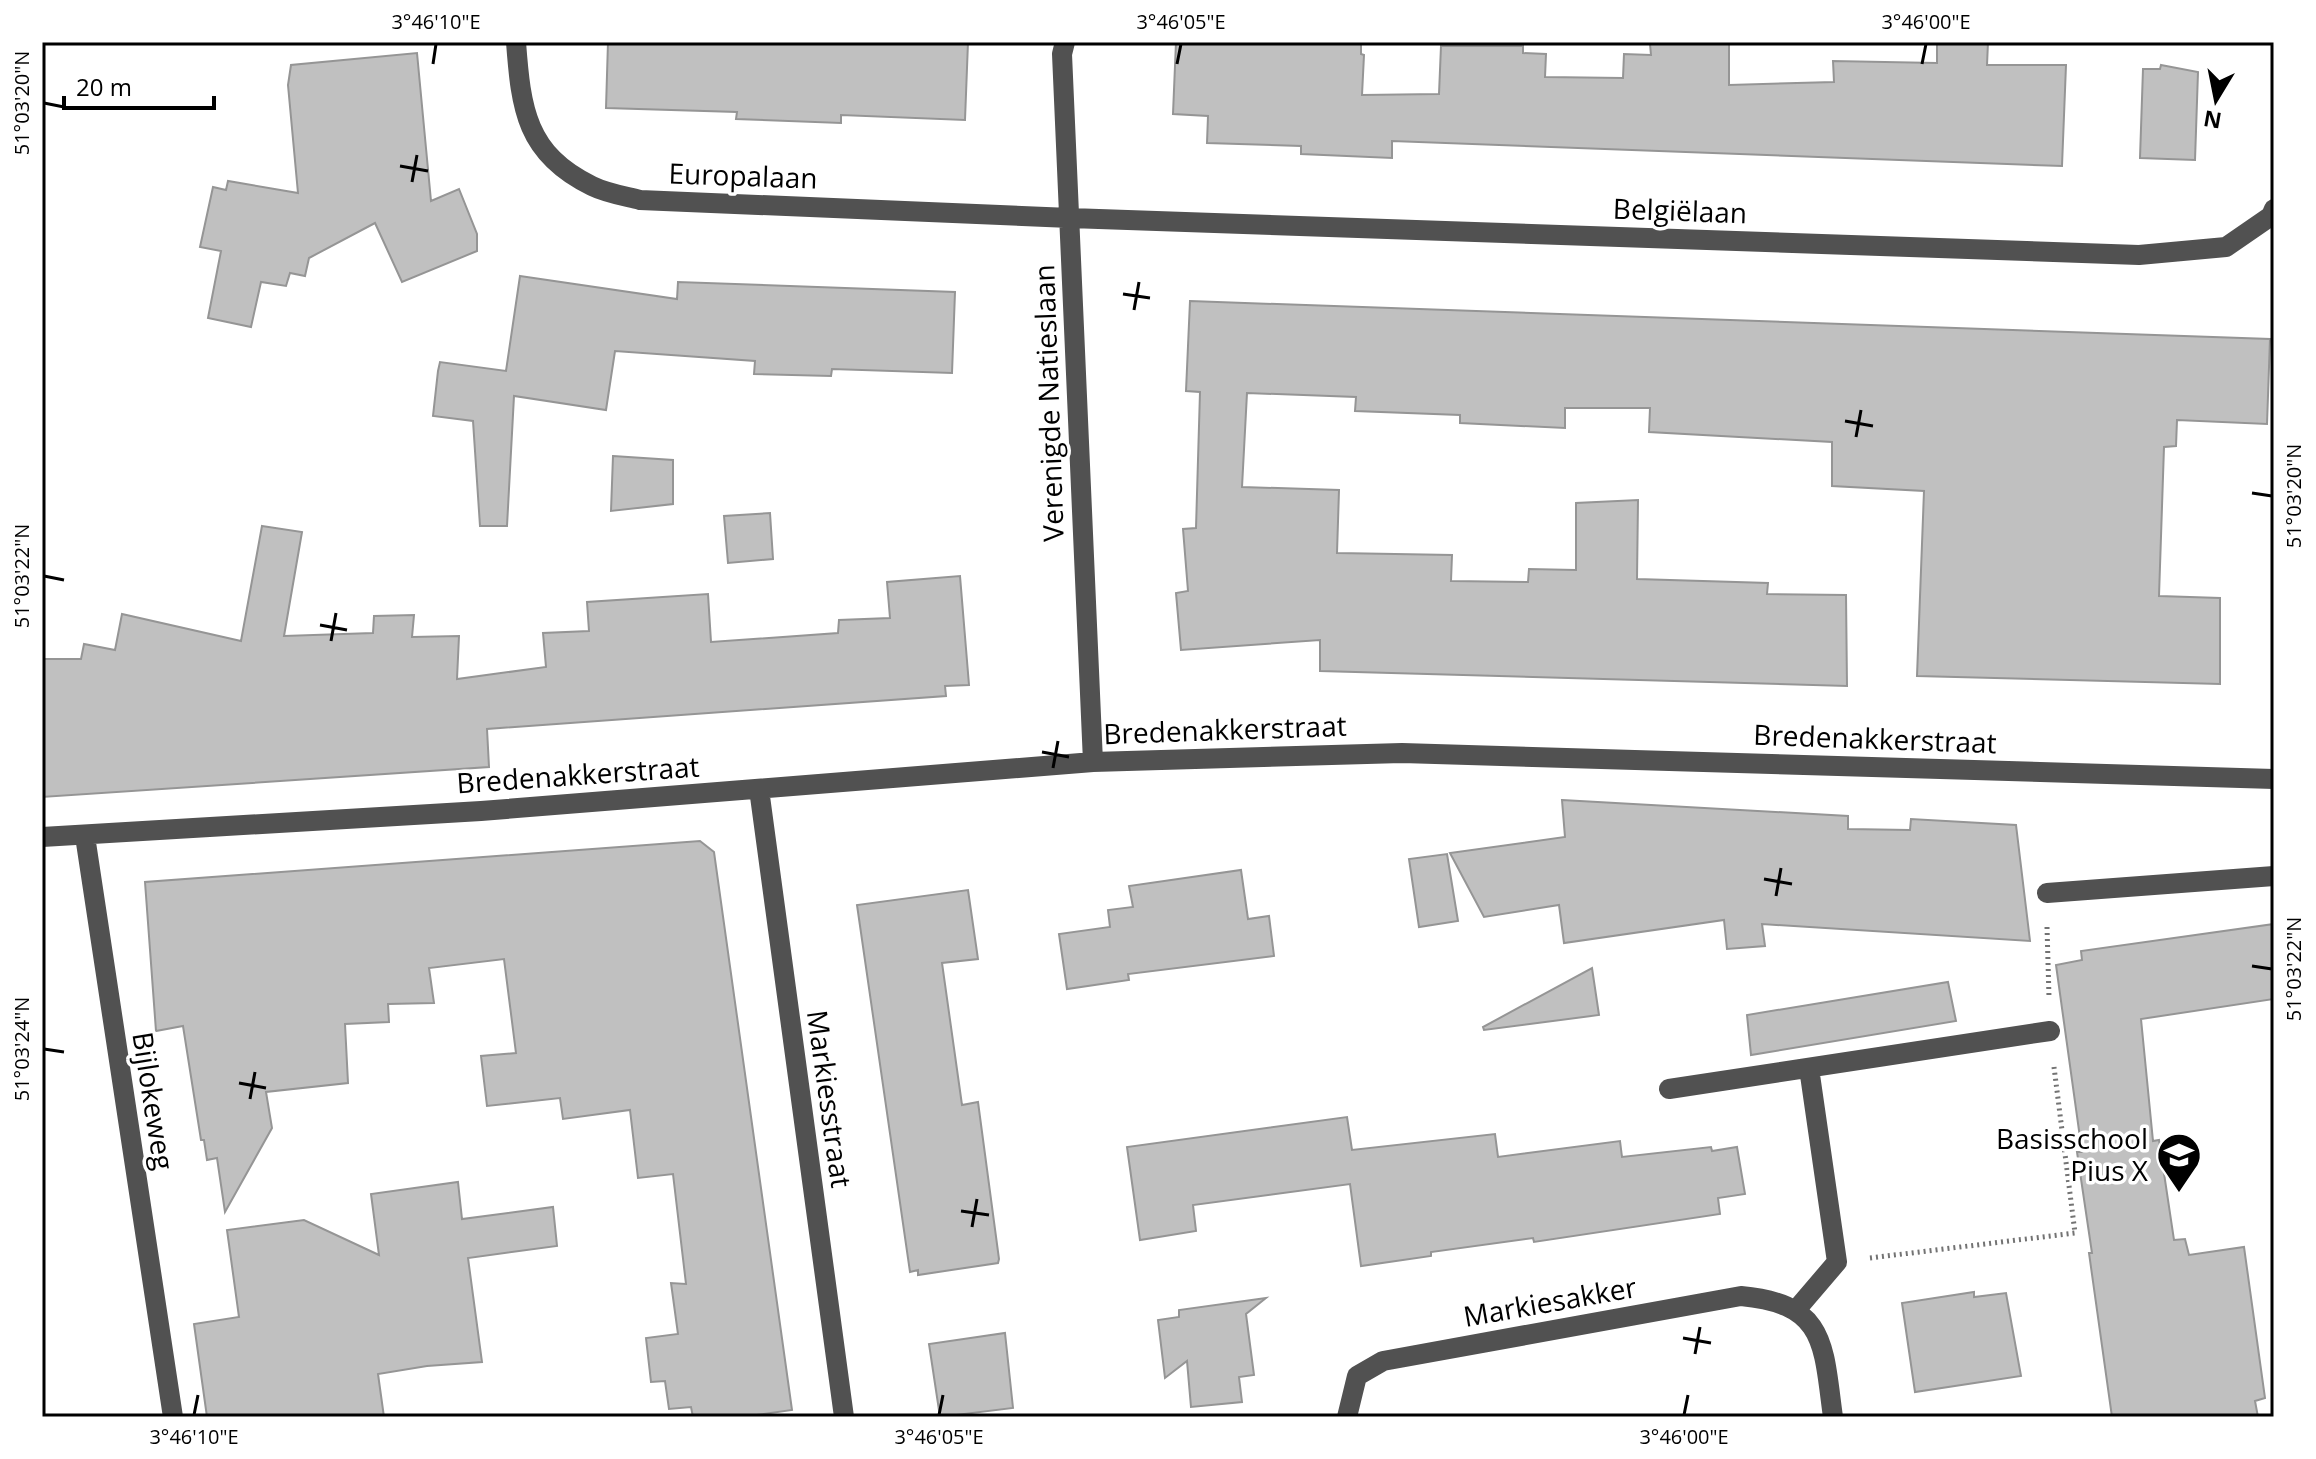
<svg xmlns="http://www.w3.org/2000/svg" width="2316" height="1459" viewBox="0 0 2316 1459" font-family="'Open Sans',sans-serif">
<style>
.building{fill:#c0c0c0;stroke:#959595;stroke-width:2}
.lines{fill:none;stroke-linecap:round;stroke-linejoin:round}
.path{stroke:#737373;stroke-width:5;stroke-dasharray:2 4;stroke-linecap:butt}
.minor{stroke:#515151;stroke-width:20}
.ticks{fill:none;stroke:#000;stroke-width:3}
.labels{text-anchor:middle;stroke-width:7;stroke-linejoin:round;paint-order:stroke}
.street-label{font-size:28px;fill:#000;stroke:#fff}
.poi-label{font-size:28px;fill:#000;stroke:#fff;text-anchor:end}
.neatline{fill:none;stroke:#000;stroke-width:3}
.ticks-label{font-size:20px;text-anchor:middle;fill:#000}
</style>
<rect width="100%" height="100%" fill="#fff"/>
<path class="building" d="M 608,42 L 968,42 L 965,120 L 841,115 L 841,123 L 736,119 L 737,112 L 606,108 Z
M 1176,42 L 1361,42 L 1361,54 L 1364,55 L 1362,95 L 1439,94 L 1441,46 L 1523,46 L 1523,53 L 1546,54 L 1545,77 L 1623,78 L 1624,54 L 1651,55 L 1650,44 L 1729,44 L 1729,85 L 1834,82 L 1833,61 L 1937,63 L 1937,42 L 1988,42 L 1987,65 L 2066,65 L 2062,166 L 1392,141 L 1392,158 L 1301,154 L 1301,146 L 1207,143 L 1208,116 L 1173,114 Z
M 417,53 L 431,201 L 459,189 L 477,234 L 477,251 L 402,282 L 375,223 L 309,258 L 305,276 L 290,273 L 286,286 L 261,282 L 251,327 L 208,318 L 221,251 L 200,247 L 213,187 L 226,190 L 228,181 L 298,193 L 288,85 L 291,65 Z
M 2161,65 L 2198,72 L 2195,160 L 2140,158 L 2143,69 L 2160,69 Z
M 520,276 L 677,299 L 678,282 L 955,292 L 952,373 L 832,369 L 831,376 L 754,374 L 755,361 L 615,351 L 606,410 L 514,396 L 507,526 L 480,526 L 473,421 L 433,416 L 438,371 L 440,362 L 506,371 Z
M 1190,301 L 2270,339 L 2267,424 L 2177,420 L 2176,446 L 2164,447 L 2159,596 L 2220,598 L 2220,684 L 1917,676 L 1924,491 L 1832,486 L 1832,442 L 1649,432 L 1650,408 L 1565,408 L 1565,428 L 1460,423 L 1460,415 L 1355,411 L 1356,397 L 1247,393 L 1242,487 L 1339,490 L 1337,553 L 1452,555 L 1451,581 L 1528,582 L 1529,569 L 1576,570 L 1576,503 L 1638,500 L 1637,579 L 1768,583 L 1767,594 L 1846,595 L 1847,686 L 1320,671 L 1320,640 L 1181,650 L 1176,593 L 1188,591 L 1183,529 L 1196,528 L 1200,392 L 1186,391 Z
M 613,456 L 673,460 L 673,504 L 611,511 Z
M 770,513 L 773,559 L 728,563 L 724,516 Z
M 262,526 L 302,532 L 284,636 L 373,633 L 374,616 L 414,615 L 412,637 L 459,636 L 457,679 L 546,667 L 543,633 L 589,631 L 587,602 L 708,594 L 711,642 L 838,633 L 839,620 L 890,618 L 887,582 L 960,576 L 969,685 L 945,686 L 946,696 L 487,729 L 489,767 L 42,797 L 42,659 L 81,659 L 84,644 L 115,650 L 122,614 L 241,641 Z
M 1562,800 L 1848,816 L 1848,829 L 1910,830 L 1911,819 L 2016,825 L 2030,941 L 1762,924 L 1765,946 L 1727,949 L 1724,920 L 1564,943 L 1559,905 L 1484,917 L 1450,853 L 1565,837 Z
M 700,841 L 714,852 L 792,1410 L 742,1417 L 693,1417 L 691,1407 L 669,1409 L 665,1381 L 651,1382 L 646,1338 L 678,1334 L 671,1283 L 686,1284 L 673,1174 L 638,1178 L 630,1110 L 563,1119 L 560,1098 L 487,1106 L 481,1056 L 516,1053 L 504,959 L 429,968 L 434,1003 L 388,1004 L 389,1022 L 345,1024 L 348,1083 L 266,1092 L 272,1128 L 225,1212 L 217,1158 L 207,1160 L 204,1140 L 201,1140 L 183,1026 L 156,1031 L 145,882 Z
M 1447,854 L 1458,921 L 1419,927 L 1409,859 Z
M 1241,870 L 1248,919 L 1269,916 L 1274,956 L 1128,974 L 1129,980 L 1067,989 L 1059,934 L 1110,927 L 1108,910 L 1133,907 L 1129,886 Z
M 968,890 L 978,959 L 942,963 L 962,1105 L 978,1102 L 999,1259 L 998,1263 L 918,1275 L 918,1270 L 910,1272 L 857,905 Z
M 2274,924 L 2274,999 L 2141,1019 L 2153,1141 L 2159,1140 L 2174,1240 L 2185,1239 L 2189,1255 L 2244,1247 L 2265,1398 L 2255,1401 L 2258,1417 L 2112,1417 L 2089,1253 L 2092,1253 L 2077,1152 L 2082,1152 L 2056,965 L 2082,960 L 2081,951 Z
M 1592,968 L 1599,1015 L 1484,1030 L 1483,1027 Z
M 1948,982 L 1956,1021 L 1751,1055 L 1747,1015 Z
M 1347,1117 L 1352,1150 L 1495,1134 L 1498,1157 L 1620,1141 L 1622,1157 L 1711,1147 L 1712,1151 L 1737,1147 L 1745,1194 L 1718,1198 L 1720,1214 L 1534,1242 L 1533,1238 L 1431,1252 L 1431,1256 L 1361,1266 L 1350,1184 L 1193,1205 L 1196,1231 L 1140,1240 L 1127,1147 Z
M 458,1182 L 462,1219 L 553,1207 L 557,1246 L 468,1258 L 482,1362 L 427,1366 L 378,1374 L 384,1417 L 207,1417 L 194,1324 L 239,1317 L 227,1230 L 304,1220 L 379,1255 L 371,1194 Z
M 1974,1292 L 1974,1297 L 2006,1293 L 2021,1376 L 1915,1392 L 1902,1303 Z
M 1266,1298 L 1246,1314 L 1254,1375 L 1239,1377 L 1242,1402 L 1191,1407 L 1187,1361 L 1165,1378 L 1158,1320 L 1179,1317 L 1179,1310 Z
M 1005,1333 L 1013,1408 L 940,1417 L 929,1344 Z"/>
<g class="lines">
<path class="path" d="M 2047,927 L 2049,997
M 1870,1258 L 2075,1233 L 2054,1067"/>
<path class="minor" d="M 516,42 C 521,109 526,154 592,186 C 606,193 624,196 640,200 L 1070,218 L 2139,255 L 2226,247 L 2271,216 L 2274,209
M 1065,42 L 1062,54 L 1093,762
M 759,789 L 844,1417
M 85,836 L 173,1417
M 42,837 L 481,811 L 1093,762 L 1402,753 L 2274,779
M 2047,893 L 2274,876
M 1669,1089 L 2050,1031
M 1796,1310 L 1837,1262 L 1809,1068
M 1347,1417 L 1357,1376 L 1383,1361 L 1741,1296 C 1827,1304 1823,1345 1833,1417"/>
</g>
<path class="ticks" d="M 433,64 L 436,44M 1177,64 L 1181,44M 1922,64 L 1926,44M 44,103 L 64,107M 400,166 L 428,171M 412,182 L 417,155M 1123,294 L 1150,298M 1134,310 L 1139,282M 1845,421 L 1873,426M 1856,437 L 1861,410M 2252,493 L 2272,496M 44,576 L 64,580M 320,625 L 347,630M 331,641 L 336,613M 1042,752 L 1069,757M 1053,768 L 1058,741M 1764,879 L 1792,884M 1776,896 L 1781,868M 2252,966 L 2272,969M 44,1049 L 64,1052M 239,1083 L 266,1088M 250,1099 L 255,1072M 961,1211 L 989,1215M 972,1227 L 977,1199M 1683,1338 L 1711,1343M 1695,1354 L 1700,1327M 194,1415 L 198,1395M 939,1415 L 943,1395M 1684,1415 L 1688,1395"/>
<defs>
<g id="school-pin" transform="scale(2.3)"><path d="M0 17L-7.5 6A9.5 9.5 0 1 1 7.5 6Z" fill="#000" stroke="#fff"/><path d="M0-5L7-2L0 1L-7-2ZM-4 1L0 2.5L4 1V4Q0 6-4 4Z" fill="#fff"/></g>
</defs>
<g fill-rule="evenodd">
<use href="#school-pin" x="2179" y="1155"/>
</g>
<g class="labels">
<g class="street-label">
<text transform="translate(743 176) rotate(2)" y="10">Europalaan</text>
<text transform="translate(1680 211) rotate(2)" y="10">Belgiëlaan</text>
<text transform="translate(1049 403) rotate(-92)" y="10">Verenigde Natieslaan</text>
<text transform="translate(1225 730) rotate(-2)" y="10">Bredenakkerstraat</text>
<text transform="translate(1875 739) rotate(2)" y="10">Bredenakkerstraat</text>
<text transform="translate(578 775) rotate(-4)" y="10">Bredenakkerstraat</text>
<text transform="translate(829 1099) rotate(82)" y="10">Markiesstraat</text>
<text transform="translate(153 1101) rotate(81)" y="10">Bijlokeweg</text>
<text transform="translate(1550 1302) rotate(-10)" y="10">Markiesakker</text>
</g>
<g class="poi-label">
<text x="2148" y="1149">Basisschool<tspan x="2148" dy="32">Pius X</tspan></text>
</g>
</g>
<rect width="2316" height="1459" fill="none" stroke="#ffffff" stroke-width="88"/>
<g transform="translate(2216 100) rotate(190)" stroke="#ffffff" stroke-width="6" paint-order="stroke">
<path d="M0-6L14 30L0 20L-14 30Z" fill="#000000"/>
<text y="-12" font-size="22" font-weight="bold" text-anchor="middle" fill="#000000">N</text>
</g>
<path d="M64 96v12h150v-12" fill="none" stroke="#000000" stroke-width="4"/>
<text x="76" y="96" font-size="24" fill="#000000" stroke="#ffffff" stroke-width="6" paint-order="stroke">20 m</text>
<rect x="44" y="44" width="2228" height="1371" class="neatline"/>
<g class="ticks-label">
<text x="436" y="29">3°46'10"E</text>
<text x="1181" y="29">3°46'05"E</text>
<text x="1926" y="29">3°46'00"E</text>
<text transform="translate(22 103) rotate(-90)" y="7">51°03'20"N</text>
<text transform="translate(2294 496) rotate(-90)" y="7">51°03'20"N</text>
<text transform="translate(22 576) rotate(-90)" y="7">51°03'22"N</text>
<text transform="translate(2294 969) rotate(-90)" y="7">51°03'22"N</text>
<text transform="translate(22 1049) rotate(-90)" y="7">51°03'24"N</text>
<text x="194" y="1444">3°46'10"E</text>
<text x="939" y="1444">3°46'05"E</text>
<text x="1684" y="1444">3°46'00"E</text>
</g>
</svg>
